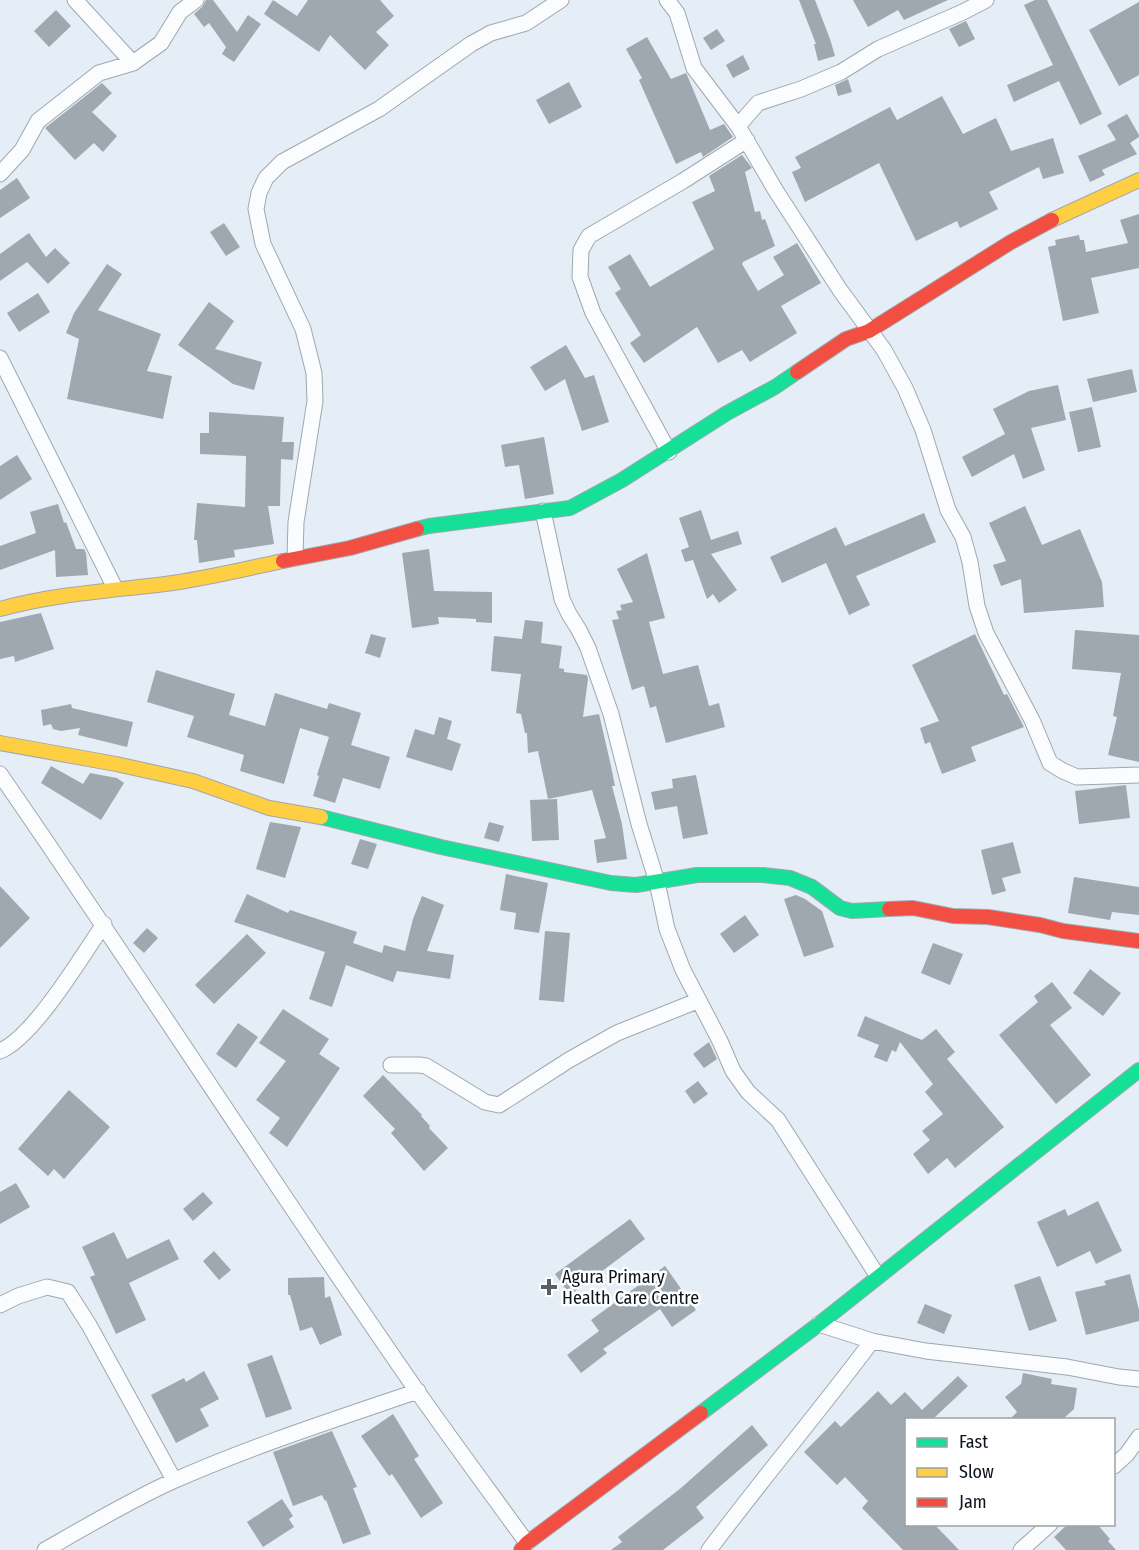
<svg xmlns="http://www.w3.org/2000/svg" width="1139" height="1550" viewBox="0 0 1139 1550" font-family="'Fira Sans Condensed',sans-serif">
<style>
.building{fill:#9fa8ae}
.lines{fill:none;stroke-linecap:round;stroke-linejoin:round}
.street-casing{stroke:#9fa7af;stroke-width:17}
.fast-casing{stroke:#9fa7af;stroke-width:16}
.slow-casing{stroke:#9fa7af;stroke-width:16}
.jam-casing{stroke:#9fa7af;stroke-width:16}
.street{stroke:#fbfcfe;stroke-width:15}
.fast{stroke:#16e098;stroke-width:14}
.slow{stroke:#ffcf43;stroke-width:14}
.jam{stroke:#f24e42;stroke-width:14}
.poi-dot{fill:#575f68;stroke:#fff;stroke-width:2}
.labels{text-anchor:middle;stroke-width:5;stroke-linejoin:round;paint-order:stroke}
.poi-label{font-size:18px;fill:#0b131b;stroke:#fff;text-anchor:start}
</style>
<rect width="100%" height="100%" fill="#e5edf6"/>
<path class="building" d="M 206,0 L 213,0 L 237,32 L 248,15 L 261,24 L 234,62 L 222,54 L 226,47 L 209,23 L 204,27 L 194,14 L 202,7 Z
M 273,0 L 297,16 L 308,0 L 380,0 L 394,16 L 376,32 L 389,45 L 365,70 L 330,35 L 319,52 L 264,14 Z
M 799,0 L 815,0 L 830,39 L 835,56 L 818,61 L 814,44 L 816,44 Z
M 853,0 L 948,0 L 904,20 L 898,10 L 868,27 Z
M 1035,0 L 1047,0 L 1102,114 L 1080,125 L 1059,81 L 1014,102 L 1007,85 L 1053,65 L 1024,5 Z
M 1139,2 L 1139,75 L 1119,86 L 1089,30 Z
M 56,10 L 71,26 L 49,47 L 34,31 Z
M 966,21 L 975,39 L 959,47 L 949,29 Z
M 717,29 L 725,41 L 711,50 L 703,38 Z
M 647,37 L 671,79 L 686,73 L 687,75 L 710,130 L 724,124 L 733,137 L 703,157 L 701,152 L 676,164 L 639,80 L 642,78 L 626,49 Z
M 743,55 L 750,69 L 733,78 L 726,65 Z
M 848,79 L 852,92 L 838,96 L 835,85 Z
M 569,82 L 582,107 L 549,124 L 536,100 Z
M 102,83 L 112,93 L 92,112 L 117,136 L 103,152 L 94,143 L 75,160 L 45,128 Z
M 942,96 L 963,134 L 996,118 L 1011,151 L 1053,138 L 1064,173 L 1043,179 L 1039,167 L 989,192 L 998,209 L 960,228 L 957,221 L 916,241 L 879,163 L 805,202 L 792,172 L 801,168 L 795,157 L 890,107 L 897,120 Z
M 1127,114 L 1139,135 L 1139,137 L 1130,143 L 1137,154 L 1102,170 L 1105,175 L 1090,182 L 1078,156 L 1116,140 L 1107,125 Z
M 742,155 L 752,168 L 745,172 L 755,212 L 760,211 L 762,220 L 765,219 L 775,246 L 743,262 L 742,264 L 758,291 L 784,275 L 773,257 L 797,243 L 821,283 L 781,306 L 797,333 L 750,362 L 742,350 L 718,363 L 697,327 L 644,363 L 630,343 L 641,335 L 615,293 L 621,289 L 608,267 L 630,254 L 650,287 L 714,249 L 692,202 L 715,191 L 709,176 Z
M 17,178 L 30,198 L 0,218 L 0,190 Z
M 1139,214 L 1139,268 L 1091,278 L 1099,313 L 1063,321 L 1048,247 L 1056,245 L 1055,240 L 1079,235 L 1080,240 L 1084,240 L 1086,252 L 1128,243 L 1120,220 Z
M 224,223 L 240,247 L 226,256 L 210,232 Z
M 29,233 L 46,257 L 55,248 L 70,263 L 48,284 L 27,262 L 0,281 L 0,254 Z
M 107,264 L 122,274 L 98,310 L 161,334 L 147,371 L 172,376 L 163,419 L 67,399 L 79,339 L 66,333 L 74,313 Z
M 38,293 L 50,312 L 19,332 L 7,313 Z
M 209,302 L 234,321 L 215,349 L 262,362 L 254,390 L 233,384 L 178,345 Z
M 566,345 L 585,378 L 594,375 L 609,422 L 582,431 L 565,379 L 545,391 L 530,367 Z
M 1132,369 L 1137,392 L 1093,402 L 1087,379 Z
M 1058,385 L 1066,420 L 1031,428 L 1045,470 L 1023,479 L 1014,454 L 972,477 L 962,457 L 1005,434 L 993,409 L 1029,391 Z
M 1092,407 L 1101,447 L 1078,452 L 1069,412 Z
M 209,412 L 284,417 L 282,442 L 294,442 L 293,460 L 281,459 L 280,506 L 268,506 L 274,544 L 234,550 L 235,557 L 199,563 L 197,540 L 194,540 L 197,503 L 245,507 L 246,456 L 200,454 L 200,433 L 209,433 Z
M 544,437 L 554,494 L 525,499 L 519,465 L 505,467 L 501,445 Z
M 17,455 L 32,479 L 0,500 L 0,466 Z
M 58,504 L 64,523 L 66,522 L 76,549 L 84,549 L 86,553 L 88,575 L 56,577 L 55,550 L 0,570 L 0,546 L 36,533 L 30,512 Z
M 1025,506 L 1042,545 L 1080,529 L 1102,582 L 1104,607 L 1024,613 L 1021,579 L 1001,586 L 993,565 L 1006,561 L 989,523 Z
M 701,510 L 711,540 L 738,531 L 742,544 L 711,554 L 737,590 L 719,603 L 713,594 L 707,599 L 693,560 L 685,562 L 681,550 L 689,547 L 679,518 Z
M 924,513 L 936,542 L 856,576 L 870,605 L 849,615 L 826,563 L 782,583 L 770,557 L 836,527 L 845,546 Z
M 429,549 L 434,591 L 492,592 L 492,623 L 476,622 L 476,619 L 438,617 L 439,624 L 412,628 L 402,553 Z
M 647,553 L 665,618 L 649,622 L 663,674 L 698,665 L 709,706 L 719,703 L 725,727 L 666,743 L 656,706 L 650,708 L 644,686 L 632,690 L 612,620 L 619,619 L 616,611 L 622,610 L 620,605 L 633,602 L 617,569 Z
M 41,613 L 54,649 L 15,662 L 14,656 L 0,659 L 0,622 Z
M 525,620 L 543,622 L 541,643 L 562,646 L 559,668 L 564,669 L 564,672 L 587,675 L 588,679 L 583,717 L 599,714 L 611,766 L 615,786 L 612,786 L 622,824 L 627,859 L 597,863 L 594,840 L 606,838 L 592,790 L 548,799 L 538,751 L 528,753 L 527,733 L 525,733 L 521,714 L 516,713 L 521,674 L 491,671 L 494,636 L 522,639 Z
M 1075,630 L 1139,635 L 1139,762 L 1108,755 L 1117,717 L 1113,716 L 1121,673 L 1072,669 Z
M 371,634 L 386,638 L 380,658 L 365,653 Z
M 975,634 L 1004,695 L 1007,694 L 1024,727 L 971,747 L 976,761 L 942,774 L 930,742 L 925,744 L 920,728 L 939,721 L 912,665 Z
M 156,670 L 235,694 L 229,715 L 265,726 L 275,693 L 327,709 L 329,703 L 361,713 L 351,745 L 390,757 L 380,789 L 343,778 L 335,803 L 313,796 L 319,776 L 317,775 L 329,737 L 300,728 L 284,784 L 240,771 L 244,755 L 187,737 L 194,716 L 147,702 Z
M 71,704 L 72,708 L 133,722 L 127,747 L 78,735 L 80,728 L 61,731 L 53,729 L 51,724 L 43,726 L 41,710 Z
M 439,717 L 452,721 L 447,739 L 461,744 L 452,771 L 406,757 L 415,729 L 434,735 Z
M 51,766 L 83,784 L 90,773 L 117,778 L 124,783 L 101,820 L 41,783 Z
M 696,775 L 708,834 L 683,839 L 677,806 L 655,810 L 651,792 L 673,788 L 672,779 Z
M 1126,785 L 1130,818 L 1079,824 L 1075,791 Z
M 557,799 L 559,840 L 532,841 L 530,800 Z
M 270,822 L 301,827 L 285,878 L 256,869 Z
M 489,822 L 504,826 L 499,842 L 484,838 Z
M 360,839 L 377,844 L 368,869 L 351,864 Z
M 1013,842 L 1021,873 L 1002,878 L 1006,891 L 992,895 L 981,850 Z
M 506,874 L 548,883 L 539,933 L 514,929 L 516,913 L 500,910 Z
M 1074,877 L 1139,887 L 1139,915 L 1112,912 L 1110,920 L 1068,913 Z
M 0,886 L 30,918 L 0,948 Z
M 247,894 L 288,913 L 290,910 L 357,932 L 353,943 L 382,953 L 384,945 L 405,951 L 413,919 L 422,896 L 444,905 L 427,951 L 454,955 L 450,979 L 397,971 L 393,982 L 346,965 L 332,1007 L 309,999 L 325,952 L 234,922 Z
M 796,895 L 805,899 L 822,911 L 834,947 L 804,957 L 784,899 Z
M 745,915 L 759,935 L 734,953 L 720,934 Z
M 147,928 L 158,938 L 144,953 L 133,943 Z
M 545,931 L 570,933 L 564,1002 L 539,1000 Z
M 247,934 L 266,953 L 214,1004 L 195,985 Z
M 933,943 L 963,954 L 950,985 L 921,973 Z
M 1090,969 L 1121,993 L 1103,1016 L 1073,993 Z
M 1052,982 L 1072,1008 L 1050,1025 L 1091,1075 L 1056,1104 L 999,1035 L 1038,1002 L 1034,996 Z
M 283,1009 L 329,1039 L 319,1054 L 340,1068 L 287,1147 L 269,1133 L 280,1118 L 256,1100 L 286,1061 L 259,1043 Z
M 865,1016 L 922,1040 L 936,1029 L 955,1052 L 947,1059 L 1004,1127 L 955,1168 L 947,1158 L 928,1174 L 913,1154 L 930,1140 L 922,1131 L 943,1114 L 925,1092 L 933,1084 L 900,1042 L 896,1052 L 892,1050 L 887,1062 L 874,1057 L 879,1045 L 857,1036 Z
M 238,1023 L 258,1037 L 236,1068 L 216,1054 Z
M 709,1042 L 717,1059 L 704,1068 L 693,1054 Z
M 383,1075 L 422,1115 L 421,1116 L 430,1126 L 429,1128 L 448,1148 L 424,1171 L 391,1133 L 395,1129 L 363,1096 Z
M 698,1081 L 708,1094 L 694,1104 L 685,1091 Z
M 69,1090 L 110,1127 L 64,1179 L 54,1169 L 48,1176 L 18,1149 Z
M 16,1183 L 30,1207 L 0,1224 L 0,1192 Z
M 203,1192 L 213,1203 L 193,1221 L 183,1209 Z
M 1098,1201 L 1122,1251 L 1096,1264 L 1090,1251 L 1057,1267 L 1037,1222 L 1065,1209 L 1068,1216 Z
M 630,1219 L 645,1239 L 570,1295 L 555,1274 Z
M 114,1232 L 127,1259 L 169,1239 L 179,1259 L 129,1283 L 146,1320 L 116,1334 L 90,1277 L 95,1275 L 82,1247 Z
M 214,1251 L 231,1270 L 219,1280 L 203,1261 Z
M 665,1266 L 696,1310 L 672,1327 L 660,1309 L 603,1349 L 607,1353 L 581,1373 L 567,1355 L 599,1331 L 591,1320 Z
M 1130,1274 L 1139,1310 L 1139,1321 L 1086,1335 L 1075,1292 L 1106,1285 L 1104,1281 Z
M 1040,1276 L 1057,1321 L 1029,1331 L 1014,1285 Z
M 324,1277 L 325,1298 L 330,1296 L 342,1335 L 320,1345 L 312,1327 L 300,1331 L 290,1295 L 288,1295 L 288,1278 Z
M 925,1304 L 952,1315 L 944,1334 L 917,1323 Z
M 272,1355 L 292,1409 L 266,1418 L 247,1364 Z
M 204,1371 L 219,1399 L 200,1409 L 209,1426 L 176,1443 L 151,1395 L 184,1378 L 186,1382 Z
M 1023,1373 L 1052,1379 L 1051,1384 L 1077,1388 L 1074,1409 L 1063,1419 L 1010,1419 L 1017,1412 L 1005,1397 L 1021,1384 Z
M 958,1376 L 968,1386 L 933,1419 L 906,1419 L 906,1524 L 934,1524 L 959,1550 L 903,1550 L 862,1508 L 868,1501 L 845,1477 L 837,1485 L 804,1452 L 835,1421 L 841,1427 L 878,1391 L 891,1405 L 905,1392 L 922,1410 Z
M 393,1414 L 419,1456 L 414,1459 L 443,1503 L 421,1518 L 392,1474 L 389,1476 L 361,1436 Z
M 752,1425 L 768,1445 L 696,1507 L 704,1518 L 663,1550 L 611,1550 L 622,1542 L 618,1537 L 681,1488 Z
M 332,1431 L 357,1487 L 353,1488 L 371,1534 L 343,1544 L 326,1500 L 325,1501 L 322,1495 L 293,1506 L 273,1452 Z
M 282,1499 L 293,1516 L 289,1519 L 294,1527 L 263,1547 L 247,1522 Z
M 1068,1524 L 1097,1524 L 1110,1539 L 1108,1541 L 1116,1550 L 1066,1550 L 1054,1537 Z"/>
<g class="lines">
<g class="street-casing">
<path id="street" d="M 75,0 L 133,63
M 667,0 L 677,13 L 694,68 L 738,126 L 776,191 L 840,290 L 884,350 L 905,388 L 923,430 L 948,510 L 963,537 L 970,562 L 977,606 L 986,633 L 1032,720 L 1050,763 L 1063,771 L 1077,777 L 1139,775
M 738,126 L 758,103 L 801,89 L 841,72 L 878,49 L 963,12 L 986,0
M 0,174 L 22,150 L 38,121 L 99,73 L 133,63 L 161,43 L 180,12 L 196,0
M 0,358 L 115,588
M 669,452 L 593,313 L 580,277 L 581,250 L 589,236 L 683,181 L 747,140
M 543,511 L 562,599 L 569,614 L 579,630 L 588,648 L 611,714 L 639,824 L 657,882 L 667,929 L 683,970 L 720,1041 L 733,1071 L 748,1092 L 778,1120 L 877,1275
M 295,558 L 296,522 L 315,401 L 314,373 L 303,329 L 263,244 L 256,209 L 259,193 L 266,178 L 282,162 L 379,109 L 471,44 L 491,33 L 526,23 L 561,0
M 0,774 C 141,978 275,1187 417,1391 C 453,1442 490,1492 527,1543
M 0,1051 C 34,1037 82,956 104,924
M 391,1065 L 419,1065 L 426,1066 L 485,1102 L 499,1105 L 569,1060 L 617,1033 L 697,1001
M 0,1305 L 18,1296 L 47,1287 L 68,1292 L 89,1325 L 174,1480
M 819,1324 L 872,1341 L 926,1351 L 1067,1367 L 1119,1377 L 1139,1379
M 1114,1466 L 1127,1454 L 1139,1437
M 45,1550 C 87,1526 129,1501 173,1481 C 252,1446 336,1419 418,1391
M 709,1550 C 762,1479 819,1412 872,1341
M 1021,1550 L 1050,1524"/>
</g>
<g class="fast-casing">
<path id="fast" d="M 417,529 L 429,526 L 570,508 L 622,480 L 727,413 L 775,387 L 797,372
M 321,817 L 441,847 L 611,883 L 636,885 L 697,875 L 763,875 L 790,878 L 812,887 L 840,908 L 852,911 L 889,909
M 701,1413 L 819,1324 L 1139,1070"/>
</g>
<g class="slow-casing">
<path id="slow" d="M 1052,220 L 1139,180
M 0,609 C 54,594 109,591 165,584 C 204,579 244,569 283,561
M 0,743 L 116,764 L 193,781 L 269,808 L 321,817"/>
</g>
<g class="jam-casing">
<path id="jam" d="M 797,372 L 846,339 L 869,331 L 1011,242 L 1052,220
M 283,561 L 350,548 L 417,529
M 889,909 L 913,908 L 953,916 L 988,917 L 1040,925 L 1063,931 L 1139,941
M 521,1550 L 527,1543 L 701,1413"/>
</g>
<use href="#street" class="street"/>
<use href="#fast" class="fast"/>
<use href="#slow" class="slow"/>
<use href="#jam" class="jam"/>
</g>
<path class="poi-dot" d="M546 1278h6v6h6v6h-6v6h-6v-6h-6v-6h6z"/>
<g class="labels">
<g class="poi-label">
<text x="562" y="1283">Agura Primary<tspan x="562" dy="21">Health Care Centre</tspan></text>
</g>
</g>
<rect x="905" y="1418" width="210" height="108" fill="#ffffff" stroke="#9da1a4" stroke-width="1.5"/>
<rect x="917" y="1438" width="30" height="9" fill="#16e098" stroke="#9da1a4" stroke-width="1.5"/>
<text x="959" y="1448" font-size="18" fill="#0b131b">Fast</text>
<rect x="917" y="1468" width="30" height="9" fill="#ffcf43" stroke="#9da1a4" stroke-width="1.5"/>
<text x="959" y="1478" font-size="18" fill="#0b131b">Slow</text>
<rect x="917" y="1498" width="30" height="9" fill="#f24e42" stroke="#9da1a4" stroke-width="1.5"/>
<text x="959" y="1508" font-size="18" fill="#0b131b">Jam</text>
</svg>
